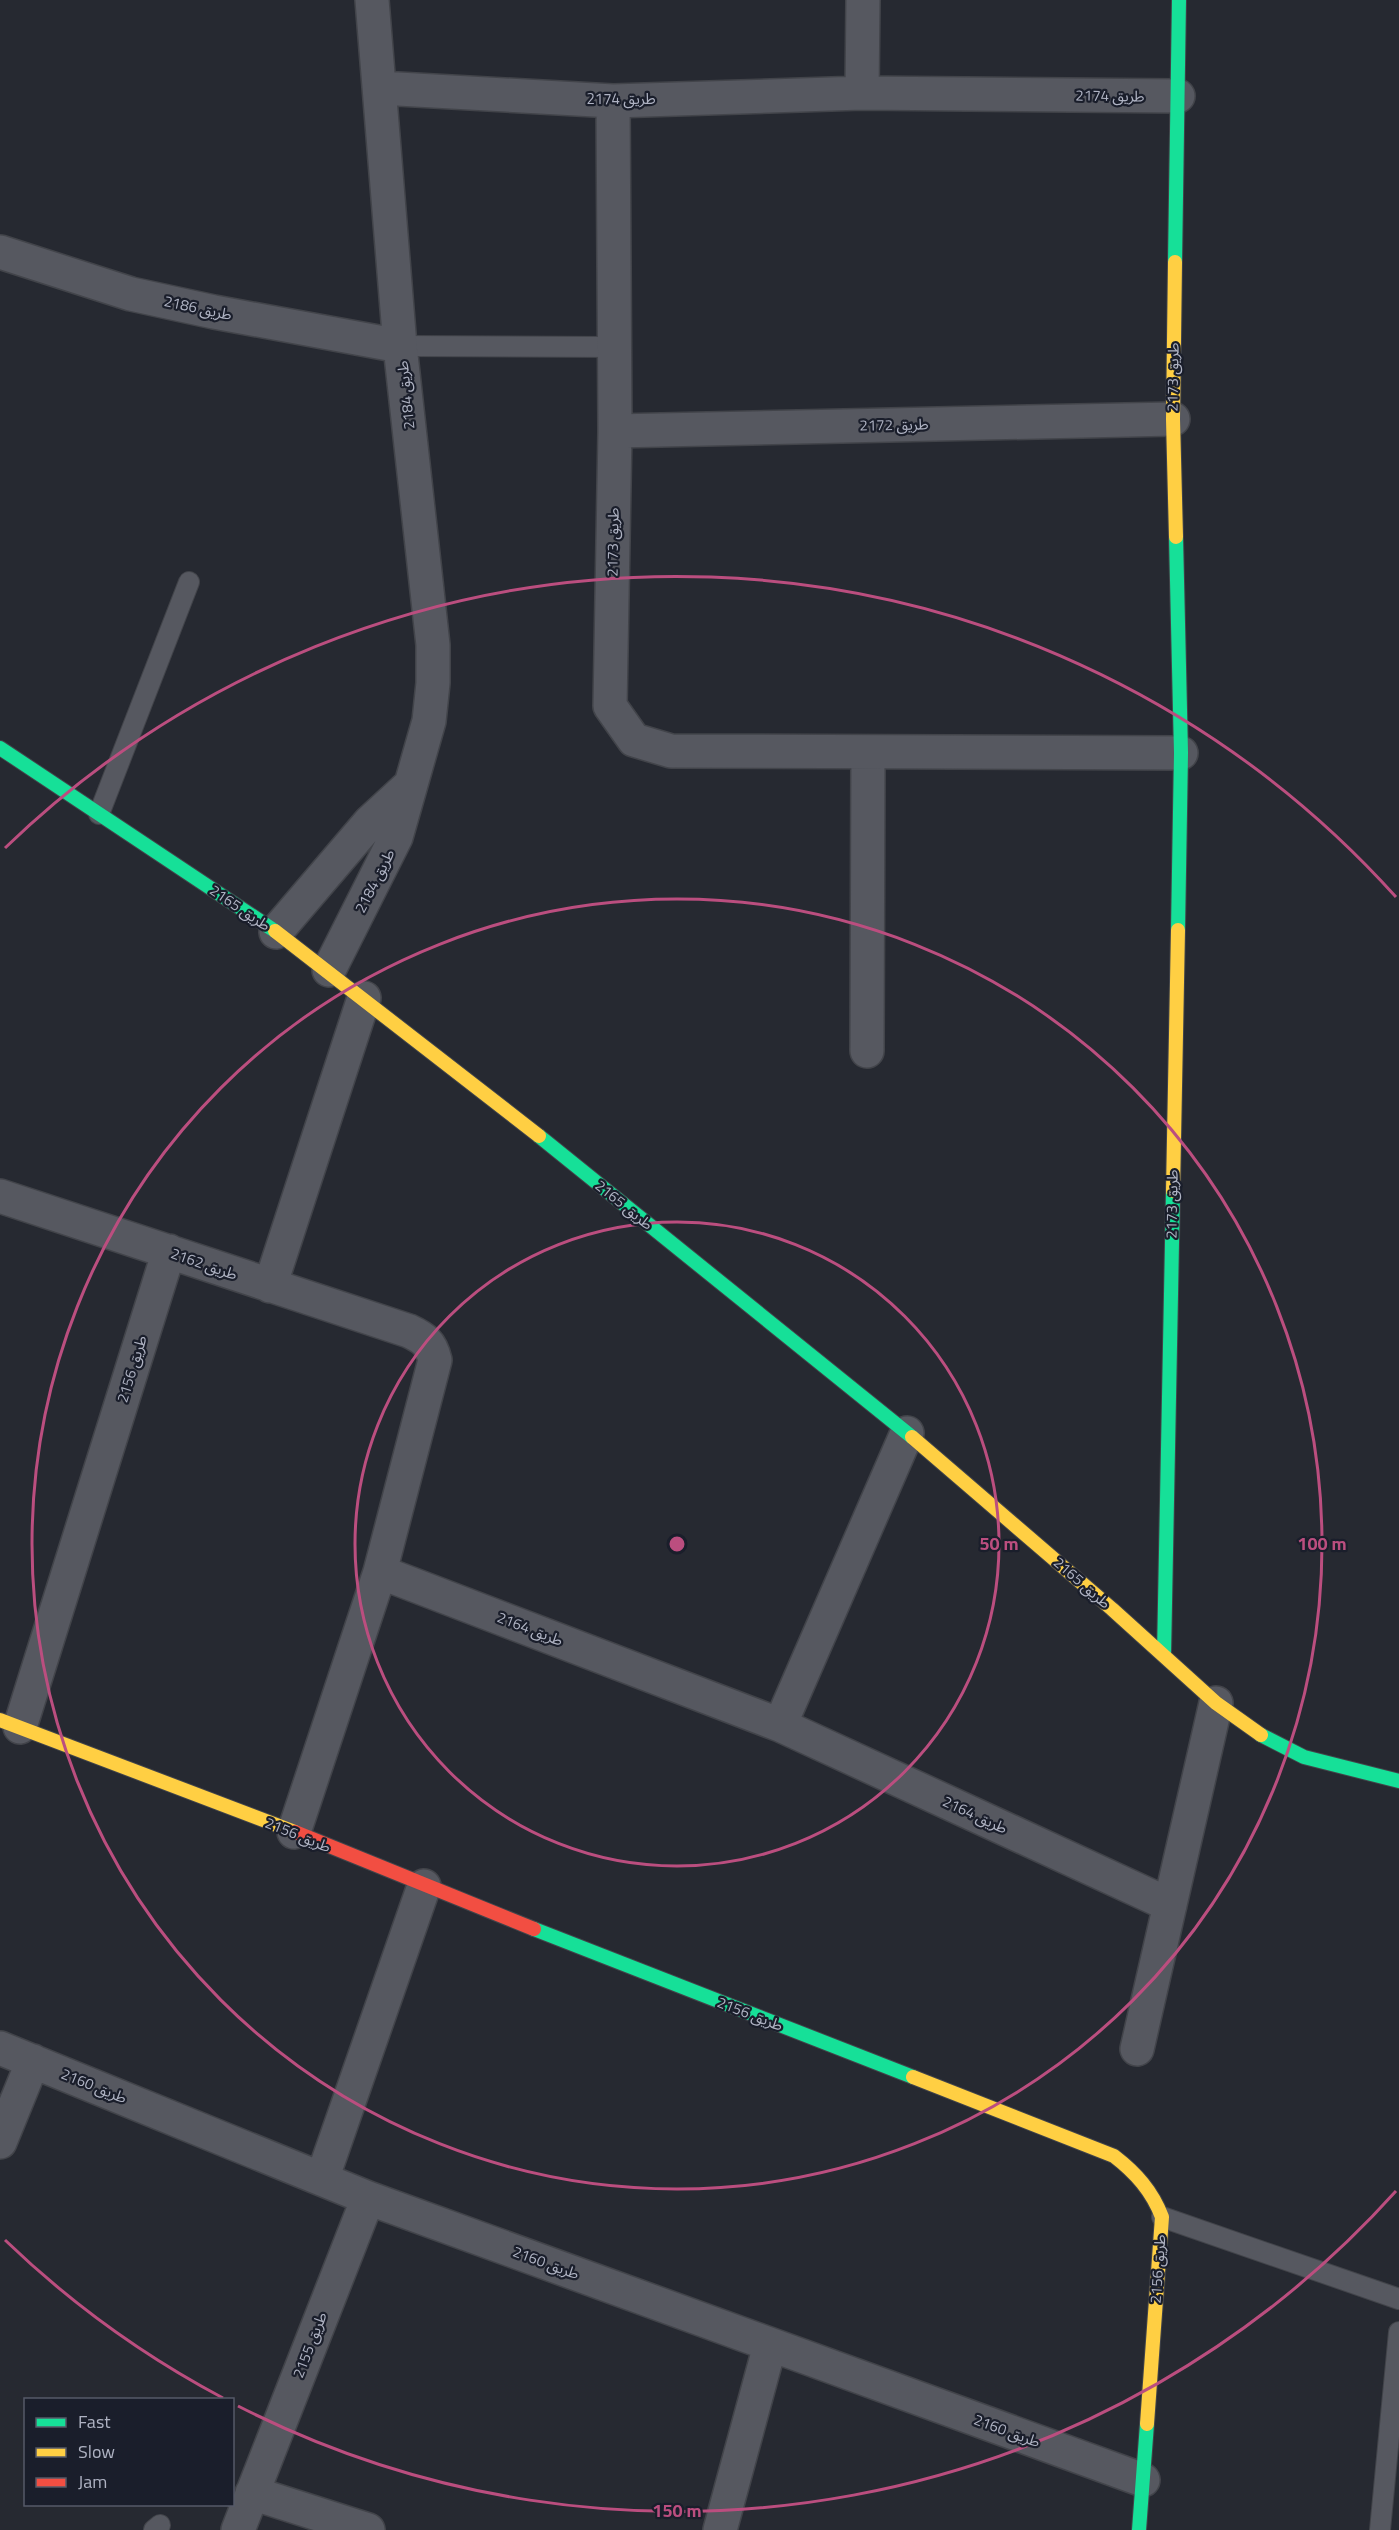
<svg xmlns="http://www.w3.org/2000/svg" width="1399" height="2530" viewBox="0 0 1399 2530" font-family="'Titillium Web','Noto Sans Arabic',sans-serif">
<style>
.lines{fill:none;stroke-linecap:round;stroke-linejoin:round}
.lane-casing{stroke:#42444a;stroke-width:22}
.street-casing{stroke:#42444a;stroke-width:36}
.fast-casing{stroke:#42444a;stroke-width:16}
.slow-casing{stroke:#42444a;stroke-width:16}
.jam-casing{stroke:#42444a;stroke-width:16}
.lane{stroke:#565860;stroke-width:20}
.street{stroke:#565860;stroke-width:33}
.fast{stroke:#16e098;stroke-width:14}
.slow{stroke:#ffcf43;stroke-width:14}
.jam{stroke:#f24e42;stroke-width:14}
.ring{fill:none;stroke:#bb4e7f;stroke-width:3}
.labels{text-anchor:middle;stroke-width:4.5;stroke-linejoin:round;paint-order:stroke}
.street-label{font-size:15px;fill:#afb3c3;stroke:#1a1e2b}
.centre{fill:#bb4e7f;stroke:#1a1e2b;stroke-width:3}
.ring-label{font-size:18px;text-anchor:middle;font-weight:bold;fill:#bb4e7f;stroke:#1a1e2b;stroke-width:4.5;stroke-linejoin:round;paint-order:stroke}
</style>
<rect width="100%" height="100%" fill="#262931"/>
<g class="lines">
<g class="lane-casing">
<path id="lane" d="M 400,346 L 615,347
M 99,814 L 189,582
M 1162,2217 L 1399,2299
M 154,2530 L 160,2525
M 1380,2530 L 1399,2332"/>
</g>
<g class="street-casing">
<path id="street" d="M 380,88 L 613,101 L 862,93 L 1178,96
M 862,93 L 863,0
M 613,101 L 615,431 L 610,706 L 634,740 L 671,751 L 1181,753
M 0,252 L 131,294 L 214,312 L 400,346
M 615,431 L 1173,419
M 276,932 L 370,822 L 408,787
M 329,970 L 396,837 L 429,721 L 433,683 L 433,645 L 400,346 L 372,0
M 867,1051 L 868,753
M 0,1196 L 409,1331 C 424,1338 431,1343 435,1360 L 380,1572 L 294,1832
M 270,1286 L 364,998
M 380,1572 L 780,1725 L 1170,1905
M 780,1725 L 907,1433
M 20,1727 L 169,1251
M 0,2048 L 368,2198 L 1143,2480
M 1137,2049 L 1216,1703
M 0,2142 L 33,2061
M 322,2179 L 424,1886
M 252,2493 L 368,2530
M 238,2530 L 368,2198
M 720,2530 L 770,2345"/>
</g>
<g class="fast-casing">
<path id="fast" d="M 1175,262 L 1179,0
M 1176,537 L 1181,753 L 1178,930
M 0,748 L 275,931
M 539,1136 L 912,1437
M 1164,1655 L 1173,1191
M 1261,1735 L 1304,1757 L 1399,1781
M 534,1929 L 913,2077
M 1139,2530 L 1147,2424"/>
</g>
<g class="slow-casing">
<path id="slow" d="M 1175,262 L 1173,419 L 1176,537
M 275,931 L 539,1136
M 1173,1191 L 1178,930
M 912,1437 L 1112,1609 L 1216,1703 L 1261,1735
M 0,1720 L 295,1832
M 913,2077 L 1114,2156 C 1136,2173 1152,2191 1162,2217 L 1147,2424"/>
</g>
<g class="jam-casing">
<path id="jam" d="M 295,1832 L 534,1929"/>
</g>
<use href="#lane" class="lane"/>
<use href="#street" class="street"/>
<use href="#fast" class="fast"/>
<use href="#slow" class="slow"/>
<use href="#jam" class="jam"/>
</g>
<g class="ring">
<circle cx="677" cy="1544" r="322"/>
<circle cx="677" cy="1544" r="645"/>
<path d="M1396 2191A967 967 0 0 1 238 2406M223 2398A967 967 0 0 1 5 2240M5 848A967 967 0 0 1 1396 897"/>
</g>
<g class="labels">
<g class="street-label">
<text transform="translate(1110 96) rotate(1)" y="5">طريق 2174</text>
<text x="621" y="104">طريق 2174</text>
<text transform="translate(198 308) rotate(12)" y="5">طريق 2186</text>
<text transform="translate(1173 377) rotate(-89)" y="5">طريق 2173</text>
<text transform="translate(406 395) rotate(-96)" y="5">طريق 2184</text>
<text transform="translate(894 425) rotate(-1)" y="5">طريق 2172</text>
<text transform="translate(613 542) rotate(-89)" y="5">طريق 2173</text>
<text transform="translate(375 881) rotate(-63)" y="5">طريق 2184</text>
<text transform="translate(240 908) rotate(34)" y="5">طريق 2165</text>
<text transform="translate(1172 1204) rotate(-89)" y="5">طريق 2173</text>
<text transform="translate(624 1205) rotate(39)" y="5">طريق 2165</text>
<text transform="translate(204 1264) rotate(19)" y="5">طريق 2162</text>
<text transform="translate(132 1369) rotate(-73)" y="5">طريق 2156</text>
<text transform="translate(1082 1583) rotate(41)" y="5">طريق 2165</text>
<text transform="translate(530 1629) rotate(21)" y="5">طريق 2164</text>
<text transform="translate(975 1815) rotate(25)" y="5">طريق 2164</text>
<text transform="translate(298 1835) rotate(22)" y="5">طريق 2156</text>
<text transform="translate(750 2014) rotate(21)" y="5">طريق 2156</text>
<text transform="translate(94 2086) rotate(22)" y="5">طريق 2160</text>
<text transform="translate(546 2263) rotate(20)" y="5">طريق 2160</text>
<text transform="translate(1158 2269) rotate(-86)" y="5">طريق 2156</text>
<text transform="translate(310 2345) rotate(-69)" y="5">طريق 2155</text>
<text transform="translate(1007 2431) rotate(20)" y="5">طريق 2160</text>
</g>
</g>
<circle cx="677" cy="1544" r="9" class="centre"/>
<g class="ring-label">
<text x="999" y="1550">50 m</text>
<text x="1322" y="1550">100 m</text>
<text x="677" y="2517">150 m</text>
</g>
<rect x="24" y="2398" width="210" height="108" fill="#1a1e2b" stroke="#565a68" stroke-width="1.5"/>
<rect x="36" y="2418" width="30" height="9" fill="#16e098" stroke="#565a68" stroke-width="1.5"/>
<text x="78" y="2428" font-size="18" fill="#afb3c3">Fast</text>
<rect x="36" y="2448" width="30" height="9" fill="#ffcf43" stroke="#565a68" stroke-width="1.5"/>
<text x="78" y="2458" font-size="18" fill="#afb3c3">Slow</text>
<rect x="36" y="2478" width="30" height="9" fill="#f24e42" stroke="#565a68" stroke-width="1.5"/>
<text x="78" y="2488" font-size="18" fill="#afb3c3">Jam</text>
</svg>
